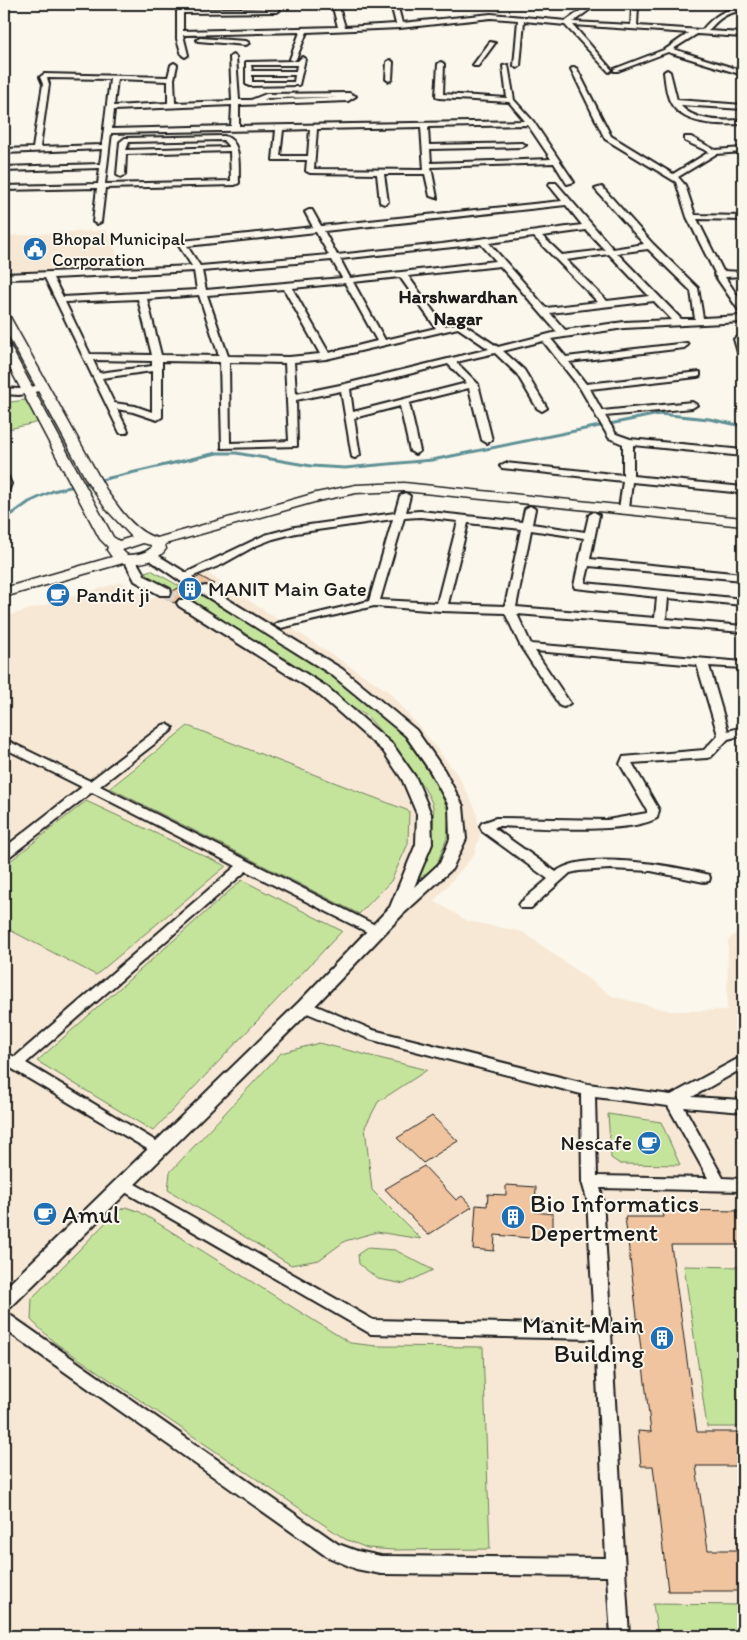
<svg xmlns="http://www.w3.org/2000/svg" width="747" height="1640" viewBox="0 0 747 1640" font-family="Itim,sans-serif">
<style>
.built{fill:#f7e8d5}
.green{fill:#c4e49c;stroke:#70805c}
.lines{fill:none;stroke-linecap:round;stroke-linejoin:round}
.stream{stroke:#5f9095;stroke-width:3}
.building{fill:#efc49f;stroke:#1c1c1c}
.tertiary-tunnel-far1{stroke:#dad6cd;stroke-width:11;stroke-dasharray:11 5.5;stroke-linecap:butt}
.tertiary-tunnel{stroke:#dad6cd;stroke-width:15;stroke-dasharray:15 8;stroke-linecap:butt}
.minor-casing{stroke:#1c1c1c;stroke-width:4}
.tertiary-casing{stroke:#1c1c1c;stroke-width:4}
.secondary-casing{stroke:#1c1c1c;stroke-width:3}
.minor{fill:#fbf7ec;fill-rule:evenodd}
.tertiary{fill:#fbf7ec;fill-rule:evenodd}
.secondary{fill:#fbf7ec;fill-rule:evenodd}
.labels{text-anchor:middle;stroke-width:4;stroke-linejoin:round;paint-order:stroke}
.far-poi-label{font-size:18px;fill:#1c1c1c;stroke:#fbf7ec;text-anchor:start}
.far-neighbourhood-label{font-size:19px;font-weight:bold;fill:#1c1c1c;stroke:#fbf7ec}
.poi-label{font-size:21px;fill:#1c1c1c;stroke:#fbf7ec;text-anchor:start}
.near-poi-label{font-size:25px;fill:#1c1c1c;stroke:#fbf7ec;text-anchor:start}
</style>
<rect width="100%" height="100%" fill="#fbf7ec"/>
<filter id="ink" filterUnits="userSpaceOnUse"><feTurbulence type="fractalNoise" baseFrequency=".02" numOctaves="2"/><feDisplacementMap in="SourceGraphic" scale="10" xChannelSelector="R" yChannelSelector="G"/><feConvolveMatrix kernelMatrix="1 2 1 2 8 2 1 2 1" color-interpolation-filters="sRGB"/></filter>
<g filter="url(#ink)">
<path class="built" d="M 106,230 L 120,261 L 63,272 L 12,271 L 4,248 L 4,236 Z
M 205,572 L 388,691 L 424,732 L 459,777 L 476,810 L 480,835 L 474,855 L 434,901 L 468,921 L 523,932 L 612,996 L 670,1011 L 727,1010 L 728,941 L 743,925 L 743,1636 L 4,1636 L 4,617 L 121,582 L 151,599 Z"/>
<path class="green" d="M 25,400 L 40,422 L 4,430 L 4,403 Z
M 151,570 L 181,587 L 173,591 L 151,580 L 145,572 Z
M 199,594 L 341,680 L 378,709 L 403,735 L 424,765 L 439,788 L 449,814 L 447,838 L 437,864 L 424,881 L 411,889 C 422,864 437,836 433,807 C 430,788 382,733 367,716 L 188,600 Z
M 188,726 L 409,811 L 408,844 L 391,881 L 359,914 L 110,788 Z
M 86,801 L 226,866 L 96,975 L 4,927 L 4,866 Z
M 242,880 L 342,931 L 153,1131 L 37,1061 Z
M 319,1043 L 427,1070 L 378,1102 L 365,1127 L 372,1190 L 421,1239 L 377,1232 L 345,1241 L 319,1260 L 291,1265 L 168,1190 L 170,1172 L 281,1053 Z
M 608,1114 L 661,1122 L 680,1165 L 620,1164 L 611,1158 Z
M 126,1207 L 140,1212 L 350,1343 L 377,1346 L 483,1347 L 490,1549 L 393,1550 L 367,1548 L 345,1539 L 54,1342 L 31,1320 L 32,1298 L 117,1211 Z
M 367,1248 L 395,1250 L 433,1270 L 404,1284 L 378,1279 L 359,1264 L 358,1254 Z
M 684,1266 L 743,1267 L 743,1427 L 707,1427 Z
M 653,1604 L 743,1605 L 743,1636 L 658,1636 Z"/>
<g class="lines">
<path class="stream" d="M 4,520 L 29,502 L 53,491 L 217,453 L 236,453 L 311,466 L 345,468 L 432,460 L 659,414 L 709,419 L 743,426"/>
</g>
<path class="building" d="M 200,576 L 214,584 L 209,586 L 201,585 L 198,591 L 184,598 L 179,598 L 174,603 L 164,597 L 171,597 L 173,591 L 184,585 L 194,585 L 195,579 Z
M 432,1116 L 458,1141 L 423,1163 L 397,1138 Z
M 424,1166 L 456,1200 L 462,1196 L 472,1207 L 428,1235 L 385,1189 Z
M 506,1185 L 536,1187 L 535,1212 L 553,1214 L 553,1240 L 495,1235 L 494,1251 L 473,1249 L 476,1205 L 487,1206 L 488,1194 L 506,1195 Z
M 663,1210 L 743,1211 L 743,1245 L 671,1245 L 697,1432 L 743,1432 L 743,1466 L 696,1466 L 708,1550 L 743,1550 L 743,1591 L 668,1591 L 653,1466 L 641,1466 L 638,1431 L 651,1432 L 625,1217 L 664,1217 Z"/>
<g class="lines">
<path class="tertiary-tunnel-far1" d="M 188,580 L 206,590
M 165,592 L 181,601"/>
<path class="tertiary-tunnel" d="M 179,600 L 184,603"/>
<g class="minor-casing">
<path id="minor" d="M 332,4 L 338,4 L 345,27 L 396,24 L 391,4 L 397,4 L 402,23 L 491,14 L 566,21 L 590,4 L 597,4 L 573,22 L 631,25 L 632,7 L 629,4 L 636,4 L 638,6 L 637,26 L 702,30 C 714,16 724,9 743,7 L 743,11 C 727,12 719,18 708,31 L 743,33 L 743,37 L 697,34 L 673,49 L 743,71 L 743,75 L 668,52 L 618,71 L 614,71 L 614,69 L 666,49 L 689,33 L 573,25 L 611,69 L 612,70 L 609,72 L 565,25 L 524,21 L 520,66 L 517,68 L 514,66 L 518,20 L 491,18 L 400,28 L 307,32 L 296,59 L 293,61 L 298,61 L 302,57 L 305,59 L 299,85 L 249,86 L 246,84 L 246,62 L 293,61 L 290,59 L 300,32 L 183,35 L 188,55 L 185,57 L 182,55 L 177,39 L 177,11 L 180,9 L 277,8 L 280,10 L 277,12 L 183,13 L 183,31 L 338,27 ZM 251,65 L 297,65 L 296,71 L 252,71 ZM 252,75 L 295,75 L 294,82 L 252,82 Z
M 200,38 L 246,41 L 249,43 L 246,45 L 198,41 L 197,40 Z
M 490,42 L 495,43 L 478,66 L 474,66 L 473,65 Z
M 233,55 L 236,57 L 239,100 L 251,100 L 266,94 L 349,93 L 356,96 L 348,101 L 239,105 L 239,126 L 525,121 L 509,102 L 439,98 L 436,96 L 438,64 L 441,62 L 444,64 L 443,94 L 507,98 L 503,66 L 508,65 L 514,100 L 533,121 L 574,182 L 567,184 L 554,163 L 431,167 L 437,198 L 430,196 L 425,174 L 384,174 L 388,202 L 384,204 L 380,202 L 377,174 L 310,173 L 306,171 L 307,160 L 273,160 L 276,130 L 111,133 L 105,184 L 231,181 L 230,151 L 126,154 L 125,175 L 121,177 L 117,175 L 120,142 L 125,138 L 224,136 C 243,141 238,168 239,183 L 235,185 L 105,188 L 101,222 L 97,224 L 93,222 L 97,188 L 4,190 L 4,186 L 98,184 L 100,168 L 4,171 L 4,167 L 100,164 L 102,149 L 4,153 L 4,149 L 33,148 L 43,84 L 40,77 L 44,74 L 168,77 L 171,65 L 174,63 L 177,65 L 174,79 L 175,103 L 232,101 L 230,57 ZM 47,78 L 110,79 L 102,145 L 40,147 L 49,84 ZM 117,79 L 168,81 L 168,103 L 114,106 ZM 337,97 L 264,100 L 267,98 ZM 232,105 L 231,126 L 112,129 L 114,110 ZM 528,125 L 551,159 L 431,163 L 430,149 L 522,147 L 526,145 L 522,143 L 429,145 L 428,127 ZM 421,127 L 424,170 L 314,169 L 317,129 ZM 310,129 L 308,156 L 280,156 L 283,130 ZM 223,140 L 229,147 L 126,150 L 129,142 Z
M 390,60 L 393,62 L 392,79 L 389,81 L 386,79 L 387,62 Z
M 574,67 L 577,69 L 611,136 L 673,174 L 709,152 L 685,141 L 685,137 L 691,137 L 715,150 L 743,148 L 743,152 L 716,154 L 678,177 L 685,185 L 695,215 L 743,216 L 743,220 L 697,219 L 723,271 L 743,272 L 743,276 L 725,277 L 743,304 L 743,313 L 740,312 L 714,274 L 715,273 L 687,217 L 676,182 L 605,139 L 571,69 Z
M 667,70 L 670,72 L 677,100 L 743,105 L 743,109 L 680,105 C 695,122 722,121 743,120 L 743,124 C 719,125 680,126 669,99 C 666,91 665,81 664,72 Z
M 550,183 L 556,183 L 613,249 L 644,244 L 595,189 L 602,187 L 653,244 L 698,288 L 703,318 L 743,316 L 743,322 L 624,328 L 551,339 L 566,357 L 687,343 L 688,345 L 684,348 L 569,362 L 586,384 L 700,372 L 700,376 L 697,377 L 590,389 L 602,411 L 692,402 L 697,405 L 692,408 L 605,416 L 616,434 L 630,439 L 743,450 L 743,456 L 633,445 L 633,476 L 743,487 L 743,493 L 632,482 L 629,509 L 624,512 L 619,509 L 623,481 L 502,468 L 500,466 L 505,463 L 623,475 L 623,444 L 609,438 L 580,388 L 543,341 L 503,351 L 524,370 L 547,408 L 542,411 L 537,408 L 517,374 L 495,353 L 456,362 L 478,384 L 492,440 L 487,443 L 482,440 L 469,388 L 409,403 L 420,451 L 415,454 L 410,451 L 400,406 L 354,418 L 360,455 L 355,458 L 352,457 L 341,391 L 296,400 L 297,446 L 222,448 L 220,362 L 162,361 L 162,417 L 157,420 L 133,412 L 117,409 L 128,431 L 126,433 L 120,433 L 45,278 L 4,279 L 4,274 L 192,266 L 179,246 L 182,241 L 313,227 L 305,212 L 309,210 L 312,210 L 321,226 L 562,201 L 549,185 ZM 566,205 L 582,225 L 442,244 L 337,255 L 324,231 ZM 586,230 L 605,250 L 562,255 L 542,236 ZM 316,232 L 329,255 L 200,266 L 187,246 ZM 534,237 L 598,302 L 546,308 L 489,243 ZM 481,244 L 496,261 L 350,278 L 340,259 ZM 648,249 L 691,291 L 695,319 L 681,319 L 617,253 ZM 609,254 L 649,296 L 607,301 L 566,260 ZM 332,260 L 342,278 L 206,290 L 202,271 ZM 500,266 L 557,332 L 498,347 L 462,323 L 444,326 L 408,276 ZM 194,271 L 197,290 L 63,297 L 53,278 ZM 400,277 L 436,328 L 385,340 L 353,282 ZM 345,283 L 377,341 L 329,353 L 292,288 ZM 284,289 L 320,354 L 289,357 L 228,356 L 207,295 ZM 199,295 L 219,356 L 161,355 L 147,299 ZM 138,299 L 152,355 L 90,354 L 65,302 ZM 654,301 L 672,320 L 624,322 L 565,330 L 550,313 ZM 458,328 L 489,349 L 345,384 L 296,394 L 294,362 L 326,359 ZM 93,360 L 152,361 L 152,366 L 99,373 ZM 229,362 L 285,363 L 289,441 L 230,443 ZM 448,364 L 467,383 L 353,412 L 350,389 ZM 152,371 L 152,412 L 135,406 L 114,403 L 102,378 Z
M 743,335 L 743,359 L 739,356 L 734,339 Z
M 41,385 L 44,386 L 44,390 L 19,395 L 4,394 L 4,388 L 19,389 Z
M 4,476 L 8,477 L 11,484 L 8,491 L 4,492 Z
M 405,493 L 410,496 L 406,512 L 420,511 L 522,522 L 525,509 L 530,506 L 535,509 L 532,524 L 585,532 L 589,515 L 594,512 L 599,515 L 590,559 L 743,574 L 743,580 L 589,566 L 585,583 L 743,599 L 743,605 L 668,598 L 666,619 L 743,626 L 743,632 L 517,614 L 531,644 L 743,662 L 743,668 L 709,666 L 728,731 L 743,727 L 743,735 L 728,739 L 711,757 L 707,758 L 632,763 L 659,810 L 657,818 C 627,835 535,827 497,826 L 494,828 L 556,872 C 582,849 676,866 709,875 L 710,878 L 709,881 L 704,882 L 651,871 L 610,869 L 579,871 L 570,873 L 531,908 L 521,908 L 519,905 L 521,902 L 548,879 L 483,832 L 480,826 L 482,823 L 496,818 L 607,820 L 647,813 L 647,810 L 620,764 L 623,757 L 704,750 L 718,735 L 697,665 L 535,651 L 570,703 L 564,707 L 560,706 L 521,647 L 505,613 L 441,611 L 374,606 L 281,628 L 277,627 L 275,625 L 277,623 L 369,601 L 393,519 L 296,533 L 273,539 L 255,546 L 221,565 L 186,579 L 182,580 L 177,577 L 265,535 L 295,527 L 395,513 L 400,496 ZM 420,517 L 458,521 L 437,603 L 380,600 L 404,518 ZM 468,523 L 521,529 L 505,606 L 448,604 ZM 531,530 L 584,538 L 574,586 L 575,588 L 657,597 L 655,618 L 516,607 Z
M 167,724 L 173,728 L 171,731 L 100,786 L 381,928 L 383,931 L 381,934 L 371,934 L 246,871 L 26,1063 L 164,1146 L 167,1150 L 164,1154 L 159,1156 L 4,1064 L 4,1052 L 15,1057 L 236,866 L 92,792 L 9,857 L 4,858 L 4,848 L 82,787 L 4,748 L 4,739 L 90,781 L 163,725 Z
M 305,1001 L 373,1030 L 588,1084 L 671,1095 L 743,1056 L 743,1068 L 692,1097 L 743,1100 L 743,1112 L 684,1107 L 723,1178 L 743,1179 L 743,1191 L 600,1188 L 603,1199 L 629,1636 L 611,1636 L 607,1576 L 381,1574 L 356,1569 L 326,1556 L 4,1329 L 4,1313 L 10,1315 L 338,1544 L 357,1551 L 381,1556 L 606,1558 L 595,1339 L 371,1334 L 118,1188 L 115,1184 L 118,1180 L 123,1178 L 128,1180 L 373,1320 L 594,1325 L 587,1199 L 582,1182 L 581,1094 L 369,1039 L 300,1010 L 298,1006 L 300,1002 ZM 595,1097 L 668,1106 L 708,1178 L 597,1176 Z"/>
</g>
<g class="tertiary-casing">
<path id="tertiary" d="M 151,551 L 193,577 L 194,580 L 193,583 L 183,583 L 147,558 L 145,555 Z
M 130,556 L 134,557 L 145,576 L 170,589 L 171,592 L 170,595 L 160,595 L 135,581 L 124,560 Z
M 206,586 L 342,669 L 416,730 L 444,770 L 463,806 L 466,839 L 452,869 L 402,915 L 311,1010 L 11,1307 L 4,1309 L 4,1289 L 299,1002 L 390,907 L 416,844 L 417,814 L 402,779 L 383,751 L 317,693 L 179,606 L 177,603 L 179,600 L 189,600 L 327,687 L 393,745 L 416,778 L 431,814 L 432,844 L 414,887 L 440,863 L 450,839 L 449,806 L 430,771 L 406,736 L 332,675 L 201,593 L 200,590 L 201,587 Z"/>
</g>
<g class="secondary-casing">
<path id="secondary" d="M 4,313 L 10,317 L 108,493 C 120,510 136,533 157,538 L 316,493 L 356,485 L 404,483 L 743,518 L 743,526 L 404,491 L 356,493 L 318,501 L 165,544 L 166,549 C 157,562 138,565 123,563 L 4,597 L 4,588 L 112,557 L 107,550 L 108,547 L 100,539 L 4,357 L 4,342 L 10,346 L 113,537 L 119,541 L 132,537 L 106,509 L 87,481 L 4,328 ZM 143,543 L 151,545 L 151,548 C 144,554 136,555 127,555 L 122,550 Z"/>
</g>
<use href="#minor" class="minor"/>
<use href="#tertiary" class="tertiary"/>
<use href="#secondary" class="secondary"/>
</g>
</g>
<defs>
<g id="civic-disc" transform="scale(1.25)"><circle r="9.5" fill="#1f6fb2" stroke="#fbf7ec"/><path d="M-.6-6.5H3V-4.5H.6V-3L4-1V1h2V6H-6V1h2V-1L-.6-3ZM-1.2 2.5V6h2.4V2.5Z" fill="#fff"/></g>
<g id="building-disc" transform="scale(1.25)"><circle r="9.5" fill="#1f6fb2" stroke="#fbf7ec"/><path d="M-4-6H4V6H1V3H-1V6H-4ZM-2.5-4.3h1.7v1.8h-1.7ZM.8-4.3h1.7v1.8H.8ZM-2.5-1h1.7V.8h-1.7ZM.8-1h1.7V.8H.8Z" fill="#fff"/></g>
<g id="cafe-disc" transform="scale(1.25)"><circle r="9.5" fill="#1f6fb2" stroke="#fbf7ec"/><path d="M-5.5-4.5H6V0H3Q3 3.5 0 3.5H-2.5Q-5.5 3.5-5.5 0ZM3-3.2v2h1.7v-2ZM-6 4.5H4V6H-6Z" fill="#fff"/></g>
</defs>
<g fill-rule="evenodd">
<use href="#civic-disc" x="35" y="249"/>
<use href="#building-disc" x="190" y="589"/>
<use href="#cafe-disc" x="58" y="595"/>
<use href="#cafe-disc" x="649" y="1143"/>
<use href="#cafe-disc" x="45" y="1214"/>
<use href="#building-disc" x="513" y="1217"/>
<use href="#building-disc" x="662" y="1338"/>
</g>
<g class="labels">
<g class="far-poi-label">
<text x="52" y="245">Bhopal Municipal<tspan x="52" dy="21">Corporation</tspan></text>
</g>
<g class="far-neighbourhood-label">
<text x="458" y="303">Harshwardhan<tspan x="458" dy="22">Nagar</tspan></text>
</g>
<g class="poi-label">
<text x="208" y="596">MANIT Main Gate</text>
<text x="76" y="602">Pandit ji</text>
<text x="632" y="1150" text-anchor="end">Nescafe</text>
</g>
<g class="near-poi-label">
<text x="530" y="1212">Bio Informatics<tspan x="530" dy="29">Depertment</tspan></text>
<text x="62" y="1223">Amul</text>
<text x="644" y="1333" text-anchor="end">Manit Main<tspan x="644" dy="29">Building</tspan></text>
</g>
</g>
<rect width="747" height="1640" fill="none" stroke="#fbf7ec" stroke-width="20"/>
<rect x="10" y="10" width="727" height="1620" fill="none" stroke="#1c1c1c" stroke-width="2" filter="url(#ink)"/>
</svg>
